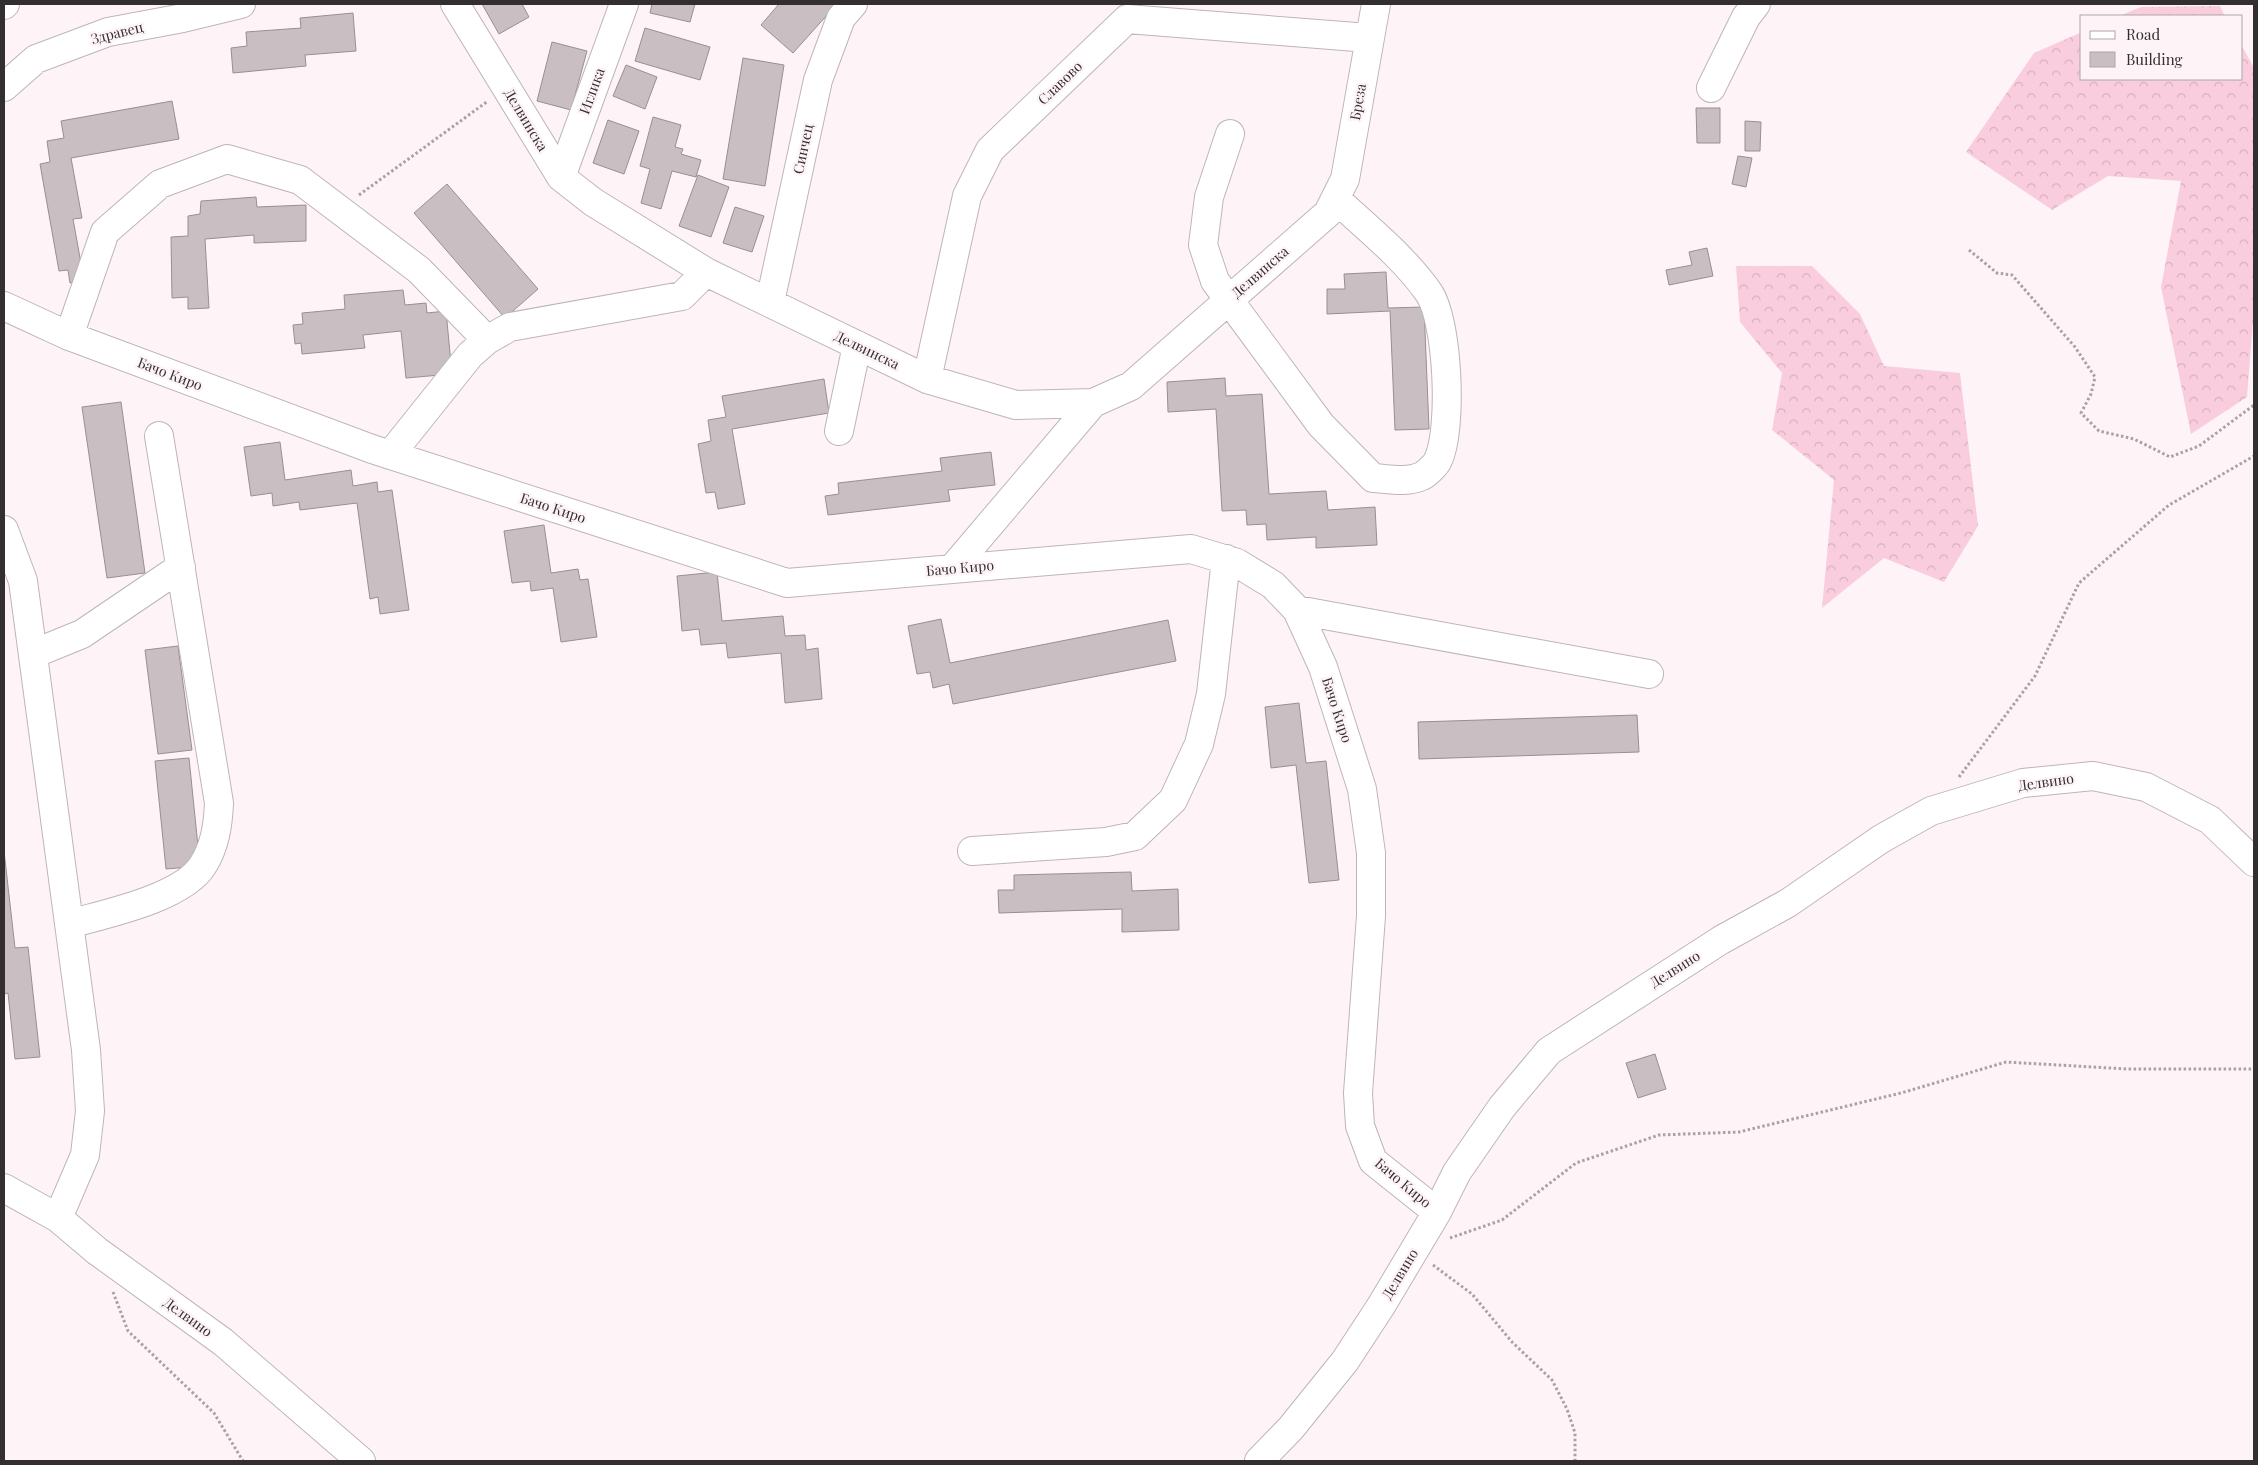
<svg xmlns="http://www.w3.org/2000/svg" width="2258" height="1465" viewBox="0 0 2258 1465" font-family="'Playfair Display',serif">
<style>
.forest{fill:url(#forest-crowns)}
.building{fill:#c9bfc3;stroke:#988f92}
.lines{fill:none;stroke-linecap:round;stroke-linejoin:round}
.minor-casing{stroke:#beb5b8;stroke-width:30}
.path{stroke:#a9a1a3;stroke-width:3;stroke-dasharray:2.5 2.5;stroke-linecap:butt}
.minor{stroke:#fff;stroke-width:28}
.labels{text-anchor:middle;stroke-width:5;stroke-linejoin:round;paint-order:stroke}
.street-label{font-size:14px;fill:#332f30;stroke:#fef4f7}
</style>
<defs>
<pattern id="forest-crowns" width="20" height="18" patternUnits="userSpaceOnUse" patternTransform="scale(1.25)"><rect width="20" height="18" fill="#f9cddd"/><path d="M2 6a3 3 0 1 1 6 0M12 15a3 3 0 1 1 6 0" fill="none" stroke="#d6b0be"/></pattern>
</defs>
<rect width="100%" height="100%" fill="#fef4f7"/>
<path class="forest" d="M 2220,6 L 2225,16 L 2119,16 L 2141,7 Z
M 2082,32 L 2082,79 L 2242,79 L 2242,46 L 2254,68 L 2254,308 L 2247,397 L 2191,434 L 2161,287 L 2181,181 L 2108,176 L 2052,210 L 1966,152 L 2034,53 Z
M 1736,266 L 1812,266 L 1860,314 L 1884,366 L 1960,373 L 1978,526 L 1944,582 L 1884,558 L 1822,608 L 1834,480 L 1772,430 L 1782,373 L 1740,322 Z"/>
<path class="building" d="M 482,4 L 522,4 L 529,17 L 499,34 Z
M 652,4 L 695,4 L 690,22 L 650,13 Z
M 779,4 L 837,4 L 793,53 L 761,25 Z
M 353,13 L 356,51 L 305,55 L 306,66 L 233,73 L 231,48 L 247,46 L 246,32 L 301,28 L 300,18 Z
M 645,28 L 710,47 L 700,80 L 635,61 Z
M 552,42 L 587,51 L 571,110 L 537,101 Z
M 743,58 L 784,65 L 765,186 L 723,179 Z
M 626,65 L 657,77 L 645,109 L 613,96 Z
M 172,101 L 179,139 L 71,158 L 82,218 L 73,219 L 84,280 L 70,283 L 68,270 L 59,271 L 40,164 L 50,162 L 47,141 L 64,138 L 61,121 Z
M 1696,108 L 1720,108 L 1720,143 L 1697,143 Z
M 653,117 L 681,125 L 675,147 L 683,149 L 681,154 L 701,160 L 696,177 L 672,171 L 661,209 L 641,203 L 650,169 L 640,166 Z
M 608,120 L 639,131 L 624,174 L 593,163 Z
M 1745,121 L 1761,122 L 1760,151 L 1745,151 Z
M 1738,156 L 1752,158 L 1746,187 L 1732,184 Z
M 698,175 L 729,187 L 711,237 L 679,226 Z
M 447,184 L 538,289 L 505,318 L 414,213 Z
M 256,197 L 257,207 L 306,205 L 306,241 L 254,243 L 254,235 L 205,239 L 209,308 L 188,309 L 188,297 L 172,298 L 171,237 L 188,236 L 188,216 L 200,214 L 201,201 Z
M 735,207 L 764,216 L 752,252 L 723,243 Z
M 1707,248 L 1713,276 L 1669,285 L 1666,270 L 1692,265 L 1689,252 Z
M 1386,272 L 1388,308 L 1424,307 L 1429,429 L 1395,430 L 1390,311 L 1327,314 L 1327,289 L 1345,289 L 1344,274 Z
M 403,290 L 405,305 L 426,303 L 427,313 L 446,311 L 452,374 L 406,378 L 401,331 L 363,335 L 365,348 L 302,354 L 301,343 L 295,344 L 293,325 L 303,324 L 302,313 L 345,309 L 344,295 Z
M 1225,378 L 1226,396 L 1262,394 L 1269,494 L 1326,491 L 1328,510 L 1375,507 L 1377,545 L 1316,548 L 1316,537 L 1267,540 L 1266,524 L 1247,525 L 1246,510 L 1222,511 L 1216,409 L 1168,412 L 1167,382 Z
M 824,379 L 829,413 L 732,429 L 745,504 L 718,509 L 715,492 L 706,493 L 698,444 L 711,441 L 708,420 L 726,417 L 722,396 Z
M 121,402 L 145,573 L 107,578 L 82,407 Z
M 280,442 L 285,480 L 351,470 L 353,486 L 377,482 L 378,492 L 392,490 L 409,610 L 380,614 L 378,597 L 370,599 L 357,503 L 300,510 L 299,502 L 273,506 L 272,493 L 251,496 L 244,447 Z
M 991,452 L 995,485 L 948,490 L 950,501 L 828,515 L 825,496 L 839,494 L 838,483 L 942,471 L 940,458 Z
M 544,525 L 551,573 L 578,569 L 580,580 L 588,579 L 597,637 L 561,642 L 553,588 L 531,591 L 530,581 L 512,583 L 504,531 Z
M 717,572 L 722,621 L 783,616 L 785,636 L 805,635 L 806,650 L 818,648 L 822,699 L 785,703 L 781,653 L 728,658 L 726,643 L 701,645 L 699,629 L 682,631 L 677,576 Z
M 941,619 L 950,663 L 1168,620 L 1176,661 L 953,704 L 949,684 L 933,688 L 930,672 L 917,674 L 908,626 Z
M 178,646 L 192,750 L 158,754 L 145,650 Z
M 1299,703 L 1306,763 L 1326,761 L 1339,880 L 1309,883 L 1296,765 L 1271,768 L 1265,707 Z
M 1637,715 L 1639,752 L 1419,759 L 1418,722 Z
M 189,758 L 200,866 L 166,869 L 155,761 Z
M 4,851 L 15,948 L 28,947 L 40,1057 L 15,1059 L 8,993 L 4,994 Z
M 1131,872 L 1132,891 L 1178,889 L 1179,930 L 1122,932 L 1122,909 L 999,913 L 998,890 L 1014,890 L 1014,875 Z
M 1655,1054 L 1666,1089 L 1638,1098 L 1626,1063 Z"/>
<g class="lines">
<g class="minor-casing">
<path id="minor" d="M 455,4 L 561,177 L 593,202 L 706,272 L 927,379 L 1016,405 L 1093,403 L 1131,386 L 1328,213 L 1345,179 L 1376,4
M 4,5 L 5,4
M 4,87 L 36,59 L 108,32 L 183,18 L 241,4
M 1711,88 L 1746,17 L 1756,4
M 1230,134 L 1209,197 L 1203,245 L 1215,281 L 1321,425 L 1373,478 C 1389,479 1407,483 1422,476 C 1426,474 1436,465 1438,460 C 1453,429 1448,321 1429,293 C 1404,257 1368,229 1336,199
M 561,177 L 624,4
M 770,302 L 818,80 L 841,18 L 853,4
M 4,306 L 69,336 L 372,449 L 787,583 L 1191,549 L 1237,563 L 1273,585 L 1297,610 L 1323,667 L 1362,789 L 1371,853 L 1371,916 L 1358,1093 L 1360,1126 L 1373,1161 L 1437,1212
M 69,336 L 105,232 L 160,184 L 227,159 L 300,180 L 419,270 L 487,340
M 927,379 L 967,196 L 990,150 L 1127,19 L 1369,38
M 839,431 L 857,345
M 390,455 L 470,355 L 487,340 L 510,327 L 682,296 L 706,272
M 4,530 L 23,581 L 86,1050 L 90,1111 L 85,1155 L 58,1218
M 952,569 L 1093,403
M 1297,610 L 1649,674
M 33,654 L 82,634 L 181,567
M 972,851 L 1106,842 L 1135,836 L 1173,800 L 1199,744 L 1211,694 L 1226,559
M 69,924 C 105,914 183,898 203,865 C 215,846 218,825 219,803 L 159,436
M 4,1188 L 58,1218 L 97,1251 L 223,1342 L 361,1461
M 1259,1461 L 1291,1428 L 1345,1361 L 1381,1306 L 1437,1212 L 1457,1172 L 1502,1107 L 1549,1051 L 1721,940 L 1788,903 L 1881,839 L 1931,811 L 2023,783 L 2093,776 L 2146,787 L 2210,820 L 2254,862"/>
</g>
<path class="path" d="M 359,195 L 488,101
M 1969,250 L 1997,273 L 2012,275 L 2075,347 L 2095,377 L 2091,394 L 2081,413 L 2099,431 L 2134,439 L 2170,457 L 2199,446 L 2254,405
M 1959,777 L 2035,676 L 2079,583 L 2169,505 L 2254,456
M 1450,1238 L 1502,1220 L 1576,1163 L 1659,1135 L 1739,1132 L 1901,1093 L 2006,1062 L 2127,1069 L 2254,1069
M 1433,1265 L 1472,1294 L 1512,1342 L 1552,1380 L 1567,1409 L 1575,1433 L 1575,1461
M 113,1292 L 128,1331 L 214,1413 L 243,1461"/>
<use href="#minor" class="minor"/>
</g>
<g class="labels">
<g class="street-label">
<text transform="translate(117 33) rotate(-14)" y="5">Здравец</text>
<text transform="translate(1060 83) rotate(-44)" y="5">Славово</text>
<text transform="translate(592 91) rotate(-70)" y="5">Иглика</text>
<text transform="translate(1358 102) rotate(-80)" y="5">Бреза</text>
<text transform="translate(526 120) rotate(59)" y="5">Делвинска</text>
<text transform="translate(803 149) rotate(-78)" y="5">Синчец</text>
<text transform="translate(1260 272) rotate(-41)" y="5">Делвинска</text>
<text transform="translate(867 350) rotate(26)" y="5">Делвинска</text>
<text transform="translate(170 374) rotate(21)" y="5">Бачо Киро</text>
<text transform="translate(553 508) rotate(18)" y="5">Бачо Киро</text>
<text transform="translate(960 568) rotate(-5)" y="5">Бачо Киро</text>
<text transform="translate(1337 710) rotate(72)" y="5">Бачо Киро</text>
<text transform="translate(2046 782) rotate(-8)" y="5">Делвино</text>
<text transform="translate(1675 969) rotate(-32)" y="5">Делвино</text>
<text transform="translate(1403 1183) rotate(40)" y="5">Бачо Киро</text>
<text transform="translate(1400 1274) rotate(-59)" y="5">Делвино</text>
<text transform="translate(188 1317) rotate(36)" y="5">Делвино</text>
</g>
</g>
<rect width="2258" height="1465" fill="none" stroke="#332f30" stroke-width="10"/>
<rect x="2080" y="15" width="162" height="65" fill="#fef4f7" stroke="#ada5a7"/>
<rect x="2090" y="31" width="25" height="8" fill="#ffffff" stroke="#ada5a7"/>
<text x="2126" y="40" font-size="15" fill="#332f30">Road</text>
<rect x="2090" y="52" width="25" height="15" fill="#c9bfc3" stroke="#ada5a7"/>
<text x="2126" y="65" font-size="15" fill="#332f30">Building</text>
</svg>
